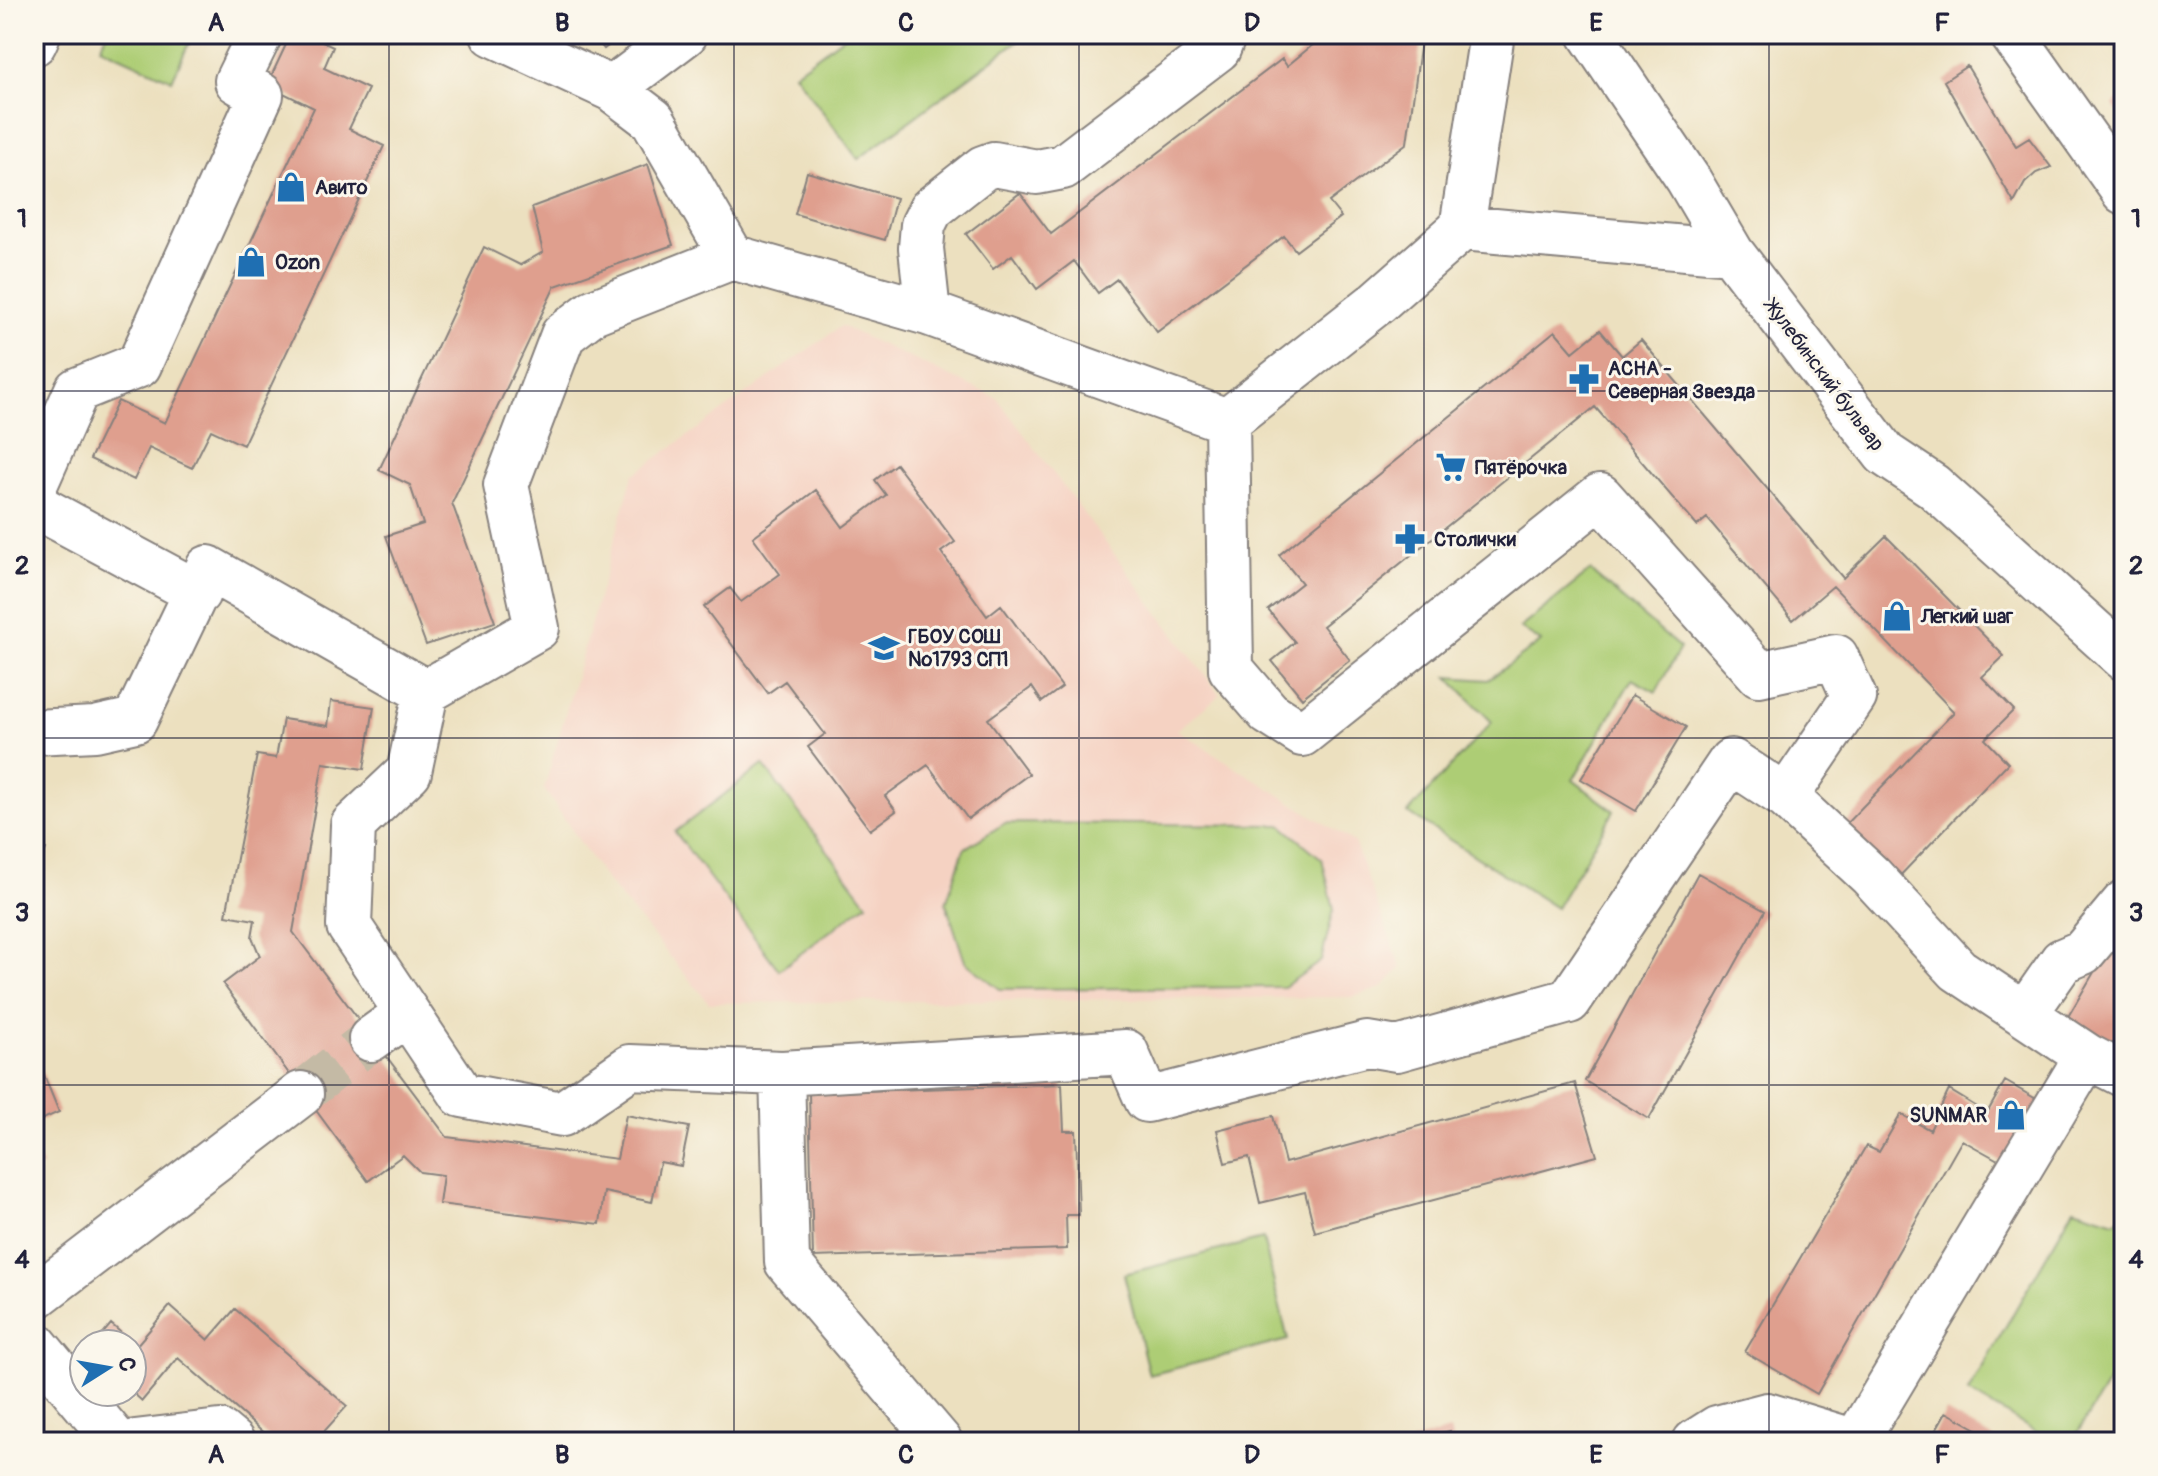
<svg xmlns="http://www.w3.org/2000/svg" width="2158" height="1476" viewBox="0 0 2158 1476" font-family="Pangolin,sans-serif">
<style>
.built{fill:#f5d2c2}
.green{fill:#adcd75;stroke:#687858;stroke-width:2}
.building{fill:#df9f8e}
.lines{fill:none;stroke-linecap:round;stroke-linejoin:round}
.minor-tunnel{stroke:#c4baa5;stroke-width:44;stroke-dasharray:44 22;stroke-linecap:butt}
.minor-casing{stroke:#87817d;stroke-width:48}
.minor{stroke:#fff;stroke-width:44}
.grid{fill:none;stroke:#22223b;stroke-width:2;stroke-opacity:0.55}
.labels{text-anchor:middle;stroke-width:6;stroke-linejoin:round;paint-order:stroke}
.poi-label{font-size:20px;font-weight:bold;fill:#22223b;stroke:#fbf7ec;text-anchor:start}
.street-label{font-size:20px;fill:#22223b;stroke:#fbf7ec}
.neatline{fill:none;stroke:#22223b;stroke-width:3}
.grid-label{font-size:26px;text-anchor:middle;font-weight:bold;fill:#22223b}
</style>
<rect width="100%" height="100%" fill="#fbf7ec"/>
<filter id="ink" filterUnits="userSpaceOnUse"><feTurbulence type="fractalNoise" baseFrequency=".0125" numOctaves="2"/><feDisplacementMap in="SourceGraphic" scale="16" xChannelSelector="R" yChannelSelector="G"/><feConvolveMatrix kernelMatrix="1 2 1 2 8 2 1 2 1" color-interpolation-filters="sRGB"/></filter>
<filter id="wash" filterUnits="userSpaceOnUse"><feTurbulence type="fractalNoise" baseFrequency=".006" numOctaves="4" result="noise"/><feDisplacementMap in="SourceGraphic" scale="32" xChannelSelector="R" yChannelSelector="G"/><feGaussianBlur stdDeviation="1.8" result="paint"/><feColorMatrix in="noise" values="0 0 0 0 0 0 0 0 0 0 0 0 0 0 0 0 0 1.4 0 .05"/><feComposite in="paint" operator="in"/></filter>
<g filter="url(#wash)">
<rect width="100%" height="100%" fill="#ece0bf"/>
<path class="built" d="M 841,326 L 997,398 L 1220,695 L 1177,730 L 1354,842 L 1401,968 L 1382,988 L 1352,997 L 709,1003 L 606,880 L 544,789 L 633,475 Z"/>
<path class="green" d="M 106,34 L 193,34 L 172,80 L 100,47 Z
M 847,34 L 1027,34 L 858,159 L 794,73 Z
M 1590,571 L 1680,648 L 1656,692 L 1632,679 L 1573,780 L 1614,811 L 1556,908 L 1408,813 L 1492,722 L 1448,677 L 1488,680 L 1541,642 L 1520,628 Z
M 763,765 L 867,903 L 779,970 L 675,832 Z
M 1005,823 L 1281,825 L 1322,859 L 1334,909 L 1321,961 L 1284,987 L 1000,989 L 965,962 L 946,903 L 964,849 Z
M 2074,1208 L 2115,1221 L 2124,1214 L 2124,1356 L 2072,1442 L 2053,1442 L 1968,1392 Z
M 1263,1239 L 1288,1340 L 1149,1375 L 1124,1274 Z"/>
<g id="blocks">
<path class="building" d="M 291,34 L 306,34 L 333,47 L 324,68 L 368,89 L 349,129 L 384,146 L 243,445 L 211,430 L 192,468 L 149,448 L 134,480 L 90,459 L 118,401 L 165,423 L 314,108 L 267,85 Z
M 592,34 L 623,34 L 604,49 Z
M 1326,34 L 1422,34 L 1407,143 L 1329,202 L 1341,217 L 1296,251 L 1284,236 L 1157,332 L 1117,279 L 1098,293 L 1074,261 L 1037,289 L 1012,255 L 993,269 L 966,234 L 1020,193 L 1051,234 L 1282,59 L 1287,66 Z
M 1967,66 L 2016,146 L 2029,138 L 2051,167 L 2036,173 L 2025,183 L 2014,203 L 1944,81 Z
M 2124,96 L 2124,121 L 2113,105 Z
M 648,164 L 673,245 L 555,286 L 452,503 L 495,622 L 426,645 L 386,536 L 423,524 L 410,485 L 379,470 L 484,247 L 520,265 L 543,252 L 532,207 Z
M 807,172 L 896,198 L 885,240 L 795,214 Z
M 1600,330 L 1622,356 L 1641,340 L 1843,578 L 1886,536 L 2004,656 L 1982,677 L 2014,710 L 1985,739 L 2008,763 L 1895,881 L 1840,830 L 1954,712 L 1833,586 L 1793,620 L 1707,518 L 1697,526 L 1595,407 L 1323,626 L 1350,660 L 1302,698 L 1272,661 L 1295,642 L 1268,610 L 1302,583 L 1279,555 L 1555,331 L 1573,352 Z
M 896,464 L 955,542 L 941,552 L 987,616 L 1001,605 L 1062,687 L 1042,702 L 1032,687 L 988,719 L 1029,774 L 968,819 L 928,765 L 885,796 L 896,811 L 870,830 L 808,747 L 825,734 L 785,681 L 768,693 L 704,607 L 730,588 L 741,602 L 780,574 L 753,537 L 816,490 L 843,527 L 886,495 L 875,480 Z
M 1632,695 L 1686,727 L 1636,811 L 1581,779 Z
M 331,701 L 374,707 L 364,769 L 323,763 L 293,932 L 447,1137 L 617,1159 L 626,1115 L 689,1127 L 681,1166 L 660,1162 L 652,1202 L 604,1192 L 600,1224 L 439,1204 L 443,1175 L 420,1172 L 403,1155 L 368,1181 L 223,984 L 260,956 L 252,937 L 255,920 L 226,915 L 257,755 L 276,758 L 283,719 L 328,726 Z
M 34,844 L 46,849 L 34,878 Z
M 1698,873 L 1765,911 L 1649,1119 L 1585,1081 Z
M 2107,950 L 2124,959 L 2124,1068 L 2059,1032 Z
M 34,1051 L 59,1112 L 34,1123 Z
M 2005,1081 L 2043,1103 L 2007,1165 L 1962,1140 L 1817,1394 L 1745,1352 L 1866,1146 L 1879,1152 L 1901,1114 L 1930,1130 L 1949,1090 L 1987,1113 Z
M 1575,1083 L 1597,1156 L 1315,1232 L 1305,1192 L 1260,1203 L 1249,1157 L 1225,1163 L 1217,1130 L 1273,1116 L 1285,1163 Z
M 1062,1084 L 1064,1131 L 1076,1131 L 1079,1215 L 1066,1215 L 1067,1249 L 813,1257 L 809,1093 Z
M 34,1145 L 42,1166 L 34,1169 Z
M 170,1306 L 208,1340 L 235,1309 L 347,1406 L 319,1437 L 322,1442 L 274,1442 L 178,1358 L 142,1401 L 132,1392 L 132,1344 L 94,1344 L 111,1324 L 136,1346 Z
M 1946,1412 L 2000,1442 L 1929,1442 Z
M 1450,1431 L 1453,1442 L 1411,1442 L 1411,1441 Z"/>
</g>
</g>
<g filter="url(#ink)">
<use href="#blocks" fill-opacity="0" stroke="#87817d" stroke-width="2"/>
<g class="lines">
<path class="minor-tunnel" d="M 301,1094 L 371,1039"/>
<g class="minor-casing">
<path id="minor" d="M 493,34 L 612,89 L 653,120 L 732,257 L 928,313 L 1227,421 L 1378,302 L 1462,228 L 1731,252
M 1590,34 L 1688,179 L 1731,252 L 1885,454 L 1933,486 L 2124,658
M 2012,34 L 2124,192
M 34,43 L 38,34
M 612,89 L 685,34
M 1462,228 L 1492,34
M 928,313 L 921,248 L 923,225 L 931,209 L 983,168 L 994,164 L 1037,172 L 1063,167 L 1218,49 L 1224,34
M 34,487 L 77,390 L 139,365 L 261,95 L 237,81 L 260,34
M 34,505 L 198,593
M 426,692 L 409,772 L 353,825 L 349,926 L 462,1095 L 562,1114 L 630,1067 L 782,1073
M 34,732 L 95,729 L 135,720 L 208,568 L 426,692 L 537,628 L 506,485 L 563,335 L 593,312 L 732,257
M 1786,797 L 1871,876 L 1958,970 L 2087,1056 L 2124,1075
M 2025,1014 L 2062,961 L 2083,952 L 2124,903
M 371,1039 L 407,1013
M 34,1298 L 301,1094
M 34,1343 L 117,1442
M 1856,1441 L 2087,1056
M 135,1442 L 220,1432 L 232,1442
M 940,1442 L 787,1262 L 782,1073 L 1126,1052 L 1147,1100 L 1367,1044 L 1397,1049 L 1569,1001 L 1731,761 L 1786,797 L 1854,697 L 1836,657 L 1759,674 L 1600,496 L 1302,734 L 1269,713 L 1231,669 L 1227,421
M 1695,1442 L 1717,1428 L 1767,1415 L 1856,1442"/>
</g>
<use href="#minor" class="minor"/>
</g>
</g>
<path class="grid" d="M 389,34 L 389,1442M 734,34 L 734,1442M 1079,34 L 1079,1442M 1424,34 L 1424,1442M 1769,34 L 1769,1442M 34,391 L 2124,391M 34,738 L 2124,738M 34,1085 L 2124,1085"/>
<defs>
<g id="shop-bare" transform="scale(2.4)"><path d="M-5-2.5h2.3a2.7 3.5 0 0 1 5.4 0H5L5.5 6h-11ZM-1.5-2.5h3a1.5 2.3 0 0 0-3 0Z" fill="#1f6fb2" stroke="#fbf7ec" stroke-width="2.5" paint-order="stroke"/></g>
<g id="pharmacy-bare" transform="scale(2.4)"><path d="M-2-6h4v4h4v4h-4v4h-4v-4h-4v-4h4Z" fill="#1f6fb2" stroke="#fbf7ec" stroke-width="2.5" paint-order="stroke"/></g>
<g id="supermarket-bare" transform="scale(2.4)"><path d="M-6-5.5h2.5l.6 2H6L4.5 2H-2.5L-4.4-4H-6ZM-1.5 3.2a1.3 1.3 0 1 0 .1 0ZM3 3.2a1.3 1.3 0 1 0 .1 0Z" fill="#1f6fb2" stroke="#fbf7ec" stroke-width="2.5" paint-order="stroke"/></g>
<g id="school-bare" transform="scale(2.4)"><path d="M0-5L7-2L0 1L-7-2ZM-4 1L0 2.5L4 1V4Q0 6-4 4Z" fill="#1f6fb2" stroke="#fbf7ec" stroke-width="2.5" paint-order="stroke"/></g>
</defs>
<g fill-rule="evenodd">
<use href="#shop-bare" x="291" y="187"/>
<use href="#shop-bare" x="251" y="262"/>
<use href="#pharmacy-bare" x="1584" y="379"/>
<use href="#supermarket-bare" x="1451" y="467"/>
<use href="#pharmacy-bare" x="1410" y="539"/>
<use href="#shop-bare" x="1897" y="616"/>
<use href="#school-bare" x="884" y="648"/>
<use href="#shop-bare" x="2011" y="1115"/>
</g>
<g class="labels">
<g class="poi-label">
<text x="315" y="194">Авито</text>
<text x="275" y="269">Ozon</text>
<text x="1608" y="375">АСНА -<tspan x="1608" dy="23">Северная Звезда</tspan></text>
<text x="1475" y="474">Пятёрочка</text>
<text x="1434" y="546">Столички</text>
<text x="1921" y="623">Легкий шаг</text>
<text x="908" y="643">ГБОУ СОШ<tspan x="908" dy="23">№1793 СП1</tspan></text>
<text x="1987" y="1122" text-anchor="end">SUNMAR</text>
</g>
<g class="street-label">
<text transform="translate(1825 375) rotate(53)" y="7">Жулебинский бульвар</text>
</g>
</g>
<rect width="2158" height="1476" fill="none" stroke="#fbf7ec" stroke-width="88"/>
<g transform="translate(108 1368) rotate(79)"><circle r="38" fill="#fbf7ec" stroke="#a4a2a5" stroke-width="2"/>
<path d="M0-6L14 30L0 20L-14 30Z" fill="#1f6fb2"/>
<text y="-12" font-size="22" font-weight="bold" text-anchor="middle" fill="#22223b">С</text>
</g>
<rect x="44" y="44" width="2070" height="1388" class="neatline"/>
<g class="grid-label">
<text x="216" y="31">A</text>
<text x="562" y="31">B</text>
<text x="906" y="31">C</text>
<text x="1252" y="31">D</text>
<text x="1596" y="31">E</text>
<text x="1942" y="31">F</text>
<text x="22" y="227">1</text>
<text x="2136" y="227">1</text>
<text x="22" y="574">2</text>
<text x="2136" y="574">2</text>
<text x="22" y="921">3</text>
<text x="2136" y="921">3</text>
<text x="22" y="1268">4</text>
<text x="2136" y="1268">4</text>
<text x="216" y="1463">A</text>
<text x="562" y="1463">B</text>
<text x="906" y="1463">C</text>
<text x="1252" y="1463">D</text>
<text x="1596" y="1463">E</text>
<text x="1942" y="1463">F</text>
</g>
</svg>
